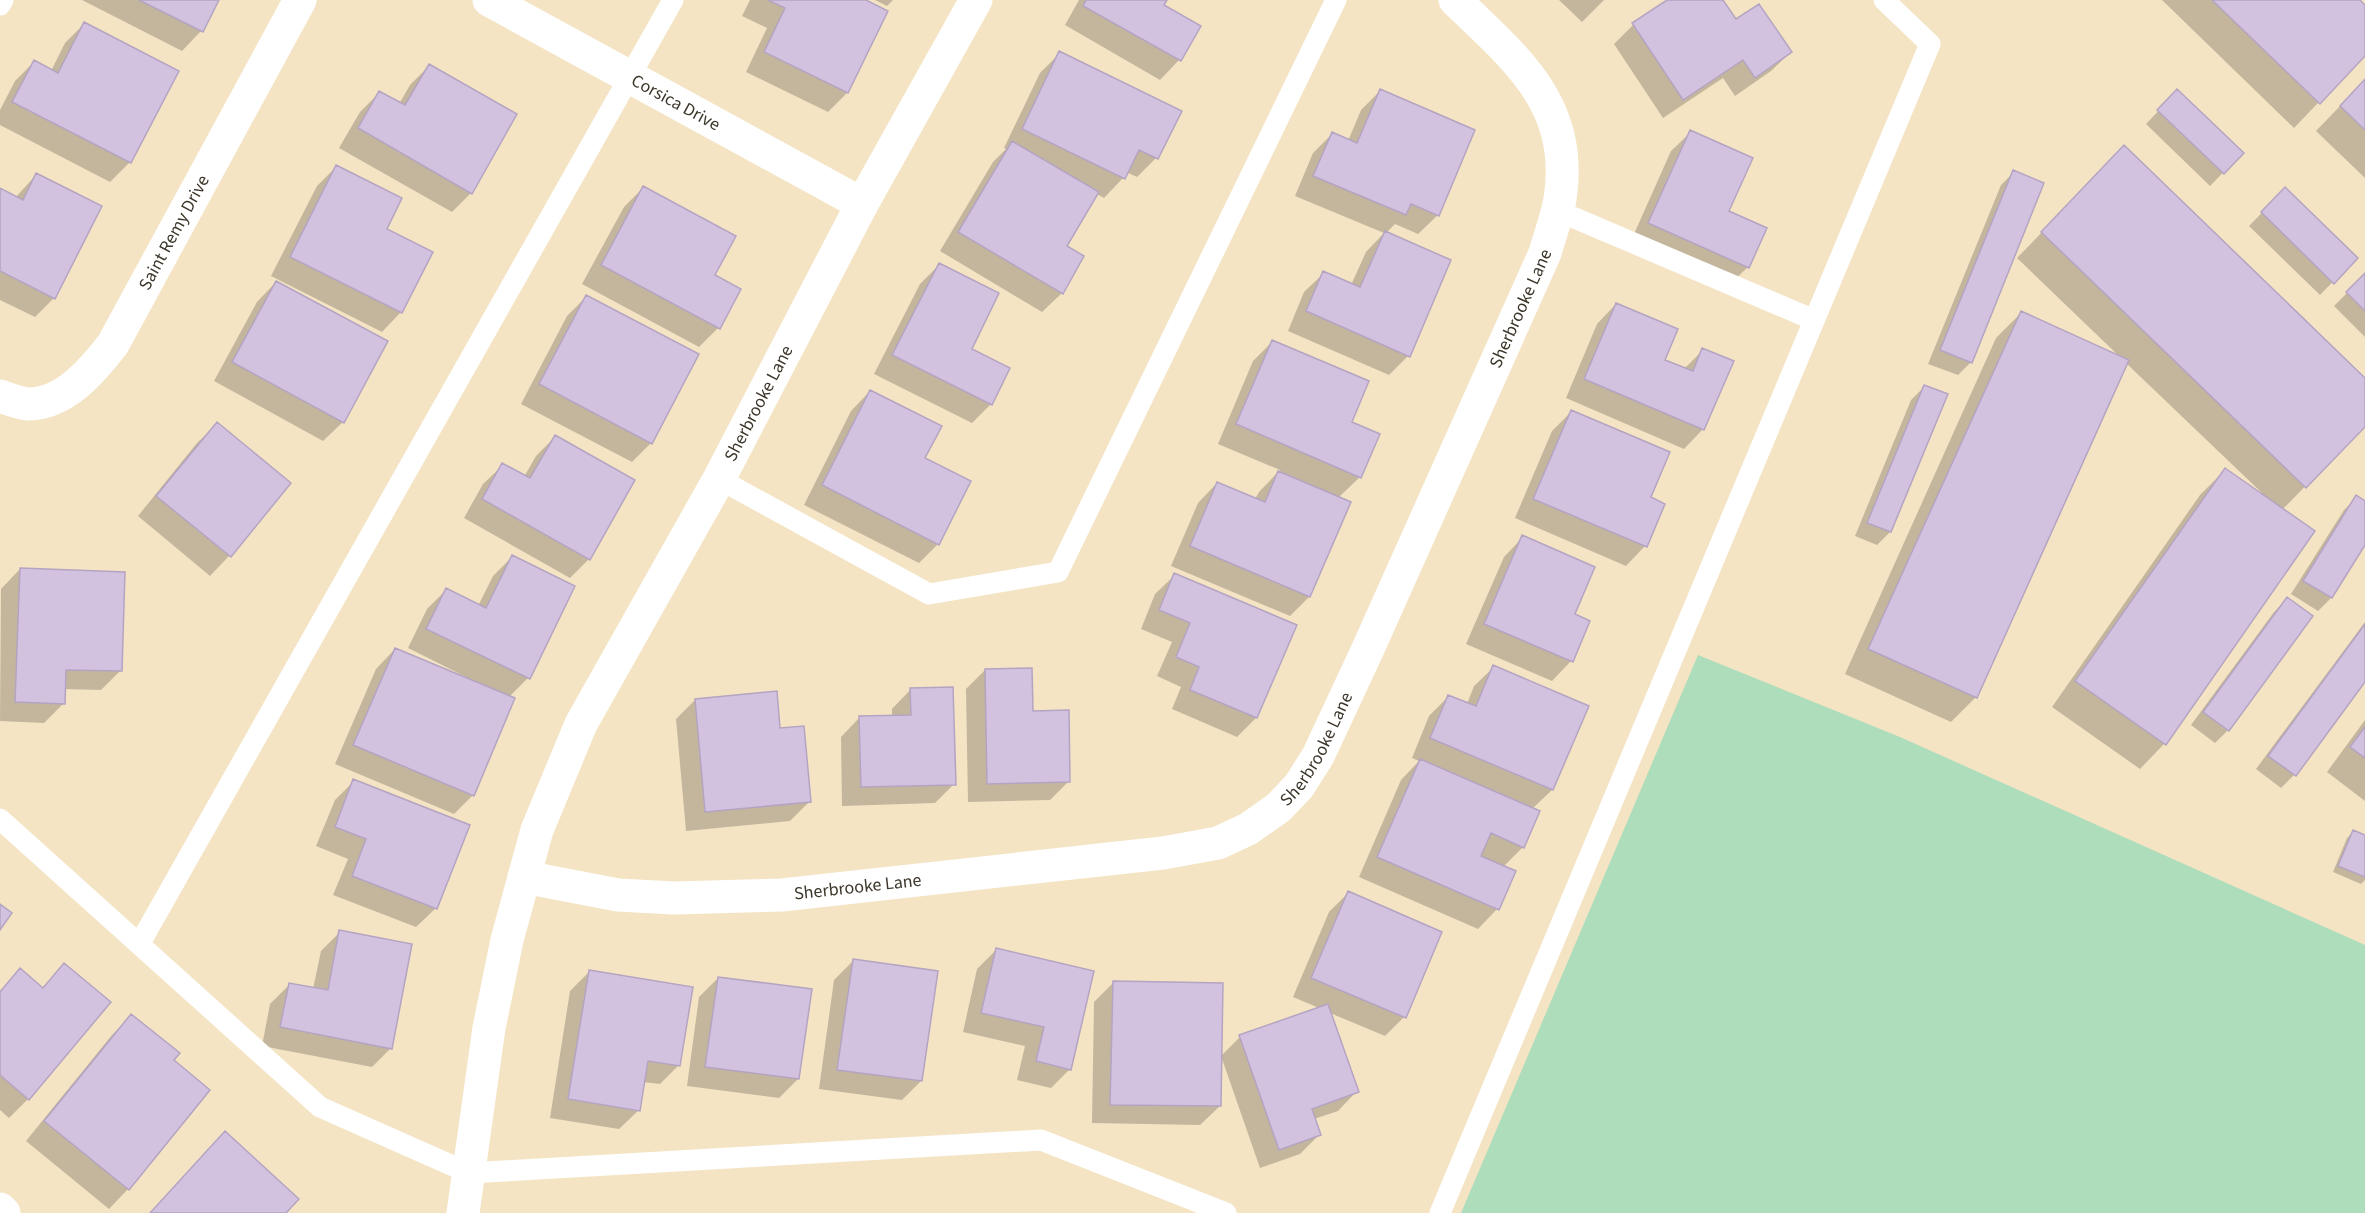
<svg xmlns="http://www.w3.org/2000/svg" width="2365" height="1213" viewBox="0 0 2365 1213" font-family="'Source Sans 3',sans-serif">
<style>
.green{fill:#aeddbc}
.shadow{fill:#0003}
.building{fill:#d2c2e0;stroke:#b4a4c2;stroke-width:1.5}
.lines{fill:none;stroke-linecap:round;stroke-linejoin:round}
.service{stroke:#fff;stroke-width:21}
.minor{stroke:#fff;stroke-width:33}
.labels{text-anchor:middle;stroke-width:6;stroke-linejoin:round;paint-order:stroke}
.street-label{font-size:18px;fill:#3d362a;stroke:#f4e4c4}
</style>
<rect width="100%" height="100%" fill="#f4e4c4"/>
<path class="green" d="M 1698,655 L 1900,737 L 2365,945 L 2365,1213 L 1461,1213 Z"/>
<path class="shadow" d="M 82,0 L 217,0 L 201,31 L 182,51 Z
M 750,0 L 862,0 L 886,12 L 847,93 L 828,112 L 746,72 L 767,28 L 742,16 Z
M 875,0 L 893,0 L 887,6 Z
M 1079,0 L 1165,0 L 1162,5 L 1199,26 L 1179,60 L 1160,80 L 1065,25 Z
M 1559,0 L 1604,0 L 1582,22 Z
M 1669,0 L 1722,0 L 1736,21 L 1791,52 L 1771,71 L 1735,96 L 1723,78 L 1663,118 L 1614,44 L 1633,25 Z
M 2162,0 L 2358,0 L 2365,7 L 2365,54 L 2294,128 Z
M 84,24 L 177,72 L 130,162 L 110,182 L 0,125 L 0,110 L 15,81 L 34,62 L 51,71 L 65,43 Z
M 1060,53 L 1156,158 L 1137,177 L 1126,172 L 1123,178 L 1104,198 L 1097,194 L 1065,247 L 1062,293 L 1042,312 L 940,251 L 993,162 L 1006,149 L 1004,148 L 1040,73 Z
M 429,66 L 471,193 L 452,212 L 339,148 L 360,112 L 380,92 L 399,104 L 410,85 Z
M 2365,80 L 2365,178 L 2316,131 Z
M 1380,91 L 1438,215 L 1418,234 L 1395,224 L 1386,233 L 1408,356 L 1389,375 L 1288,331 L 1304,292 L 1324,273 L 1351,285 L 1366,252 L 1384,233 L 1295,196 L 1313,153 L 1332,134 L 1348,141 L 1361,110 Z
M 2164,105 L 2242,153 L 2210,186 L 2146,124 Z
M 1691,132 L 1748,267 L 1728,286 L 1630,243 L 1671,151 Z
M 336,167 L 385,229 L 401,312 L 382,332 L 271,276 L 317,186 Z
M 2014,172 L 1971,362 L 1958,375 L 1928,364 L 2001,185 Z
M 2100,172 L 2365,380 L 2365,425 L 2282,510 L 2313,532 L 2164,744 L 2140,769 L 2052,707 L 2200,495 L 2225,470 L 2261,495 L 2262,493 L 2126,363 L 1975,698 L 1951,722 L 1845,674 L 1996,338 L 2021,313 L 2121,358 L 2017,258 Z
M 36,175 L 54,298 L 35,317 L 0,300 L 0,190 L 15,198 Z
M 643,188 L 713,275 L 718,328 L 699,347 L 582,284 L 624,207 Z
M 2285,189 L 2356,258 L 2320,295 L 2249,226 Z
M 939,265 L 991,404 L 972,423 L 874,374 L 920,284 Z
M 2365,275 L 2365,337 L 2334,306 Z
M 276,282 L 343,422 L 323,441 L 214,381 L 257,302 Z
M 586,297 L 651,443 L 632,462 L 521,404 L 567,316 Z
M 1616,304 L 1663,360 L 1684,369 L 1703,350 L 1703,429 L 1684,449 L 1566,398 L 1597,324 Z
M 1272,342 L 1350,423 L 1360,477 L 1338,498 L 1349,503 L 1309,597 L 1290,616 L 1171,566 L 1198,503 L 1217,483 L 1255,499 L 1259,492 L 1280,470 L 1218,444 L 1253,361 Z
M 1924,387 L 1946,395 L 1890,532 L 1877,545 L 1855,536 L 1911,400 Z
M 870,391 L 923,459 L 938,544 L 919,563 L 804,505 L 851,411 Z
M 1571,412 L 1649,498 L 1663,504 L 1645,546 L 1626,566 L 1515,518 L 1552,431 Z
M 217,424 L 289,483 L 229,556 L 210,576 L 138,516 L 197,443 Z
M 555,437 L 589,559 L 570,578 L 464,518 L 483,484 L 503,465 L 524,477 L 536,456 Z
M 2357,497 L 2365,502 L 2365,542 L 2331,598 L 2318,611 L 2291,594 L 2344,510 Z
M 1523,537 L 1573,615 L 1588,622 L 1571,661 L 1552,681 L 1466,644 L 1504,557 Z
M 512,557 L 528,678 L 509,697 L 473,795 L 454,814 L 335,764 L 376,669 L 395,649 L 465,679 L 466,677 L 408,648 L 427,609 L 446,590 L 478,606 L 493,576 Z
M 20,569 L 120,671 L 101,690 L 64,689 L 64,703 L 44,723 L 0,721 L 1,589 Z
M 1175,575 L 1256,718 L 1237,737 L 1172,709 L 1181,687 L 1157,676 L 1172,642 L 1141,629 L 1155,594 Z
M 2287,599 L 2228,730 L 2215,743 L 2191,725 L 2274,612 Z
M 2365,622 L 2365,679 L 2294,775 L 2281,788 L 2256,769 Z
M 1494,667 L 1587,707 L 1552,790 L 1532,809 L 1523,847 L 1503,867 L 1497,909 L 1478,929 L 1359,877 L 1401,780 L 1419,761 L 1412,758 L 1429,716 L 1449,696 L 1467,704 L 1474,686 Z
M 985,670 L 1032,712 L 1069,781 L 1050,800 L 968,802 L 966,689 Z
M 911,689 L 954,784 L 935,803 L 842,806 L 841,737 L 860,717 L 892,717 L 892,709 Z
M 695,700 L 779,730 L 809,802 L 790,821 L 686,831 L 676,719 Z
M 2365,720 L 2365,801 L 2327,772 Z
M 354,781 L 436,908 L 416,927 L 333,895 L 348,859 L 316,846 L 335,800 Z
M 2353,832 L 2365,837 L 2365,880 L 2361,884 L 2333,872 L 2347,838 Z
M 1348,893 L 1404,1017 L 1385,1036 L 1330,1013 L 1357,1091 L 1338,1111 L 1314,1119 L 1319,1135 L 1300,1154 L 1260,1168 L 1221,1056 L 1240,1037 L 1319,1008 L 1293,997 L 1329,912 Z
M 340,932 L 391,1048 L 372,1067 L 262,1046 L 270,1004 L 290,984 L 313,989 L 321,951 Z
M 996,950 L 1070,1069 L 1051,1088 L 1017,1080 L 1025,1046 L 963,1032 L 977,969 Z
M 853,961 L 921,1081 L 902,1100 L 819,1089 L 834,980 Z
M 64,965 L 28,1099 L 9,1118 L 0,1110 L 0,991 L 20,970 L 42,989 Z
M 589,972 L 679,1065 L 660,1084 L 643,1082 L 639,1110 L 619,1129 L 550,1118 L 570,991 Z
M 718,978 L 798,1079 L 779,1098 L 687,1086 L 699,997 Z
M 1113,983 L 1220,1106 L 1200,1125 L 1092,1123 L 1094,1002 Z
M 131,1016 L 171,1060 L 208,1090 L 128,1189 L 109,1209 L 26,1141 L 112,1035 Z"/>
<path class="building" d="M 139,0 L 219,0 L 203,32 Z
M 768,0 L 866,0 L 888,11 L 848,93 L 764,52 L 785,8 Z
M 1086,0 L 1167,0 L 1164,5 L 1201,26 L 1181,61 L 1083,6 Z
M 1667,0 L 1723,0 L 1736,19 L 1759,4 L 1792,52 L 1755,78 L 1743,60 L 1683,100 L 1632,23 Z
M 2212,0 L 2360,0 L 2365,5 L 2365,56 L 2320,104 Z
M 84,22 L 179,71 L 131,163 L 12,102 L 34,60 L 58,73 Z
M 1059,51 L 1182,111 L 1158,159 L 1139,150 L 1125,179 L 1022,129 Z
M 429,64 L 517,114 L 472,194 L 358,128 L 379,91 L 405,105 Z
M 2365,79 L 2365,130 L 2340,106 Z
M 1380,89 L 1475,130 L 1439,216 L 1411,204 L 1406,215 L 1313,176 L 1332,132 L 1357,143 Z
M 2177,89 L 2244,153 L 2224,174 L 2157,110 Z
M 1690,130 L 1753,158 L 1729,211 L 1767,228 L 1749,268 L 1648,223 Z
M 1012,141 L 1099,192 L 1067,246 L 1084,256 L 1063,294 L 958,232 Z
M 2124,145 L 2365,378 L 2365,427 L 2306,488 L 2041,232 Z
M 336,165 L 402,198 L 387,229 L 433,252 L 402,313 L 290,257 Z
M 2013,170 L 2044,183 L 1972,363 L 1940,350 Z
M 36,173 L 102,206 L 55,299 L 0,271 L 0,188 L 23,200 Z
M 643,186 L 736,236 L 715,275 L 741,289 L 720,329 L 601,265 Z
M 2285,187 L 2358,258 L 2334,284 L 2261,212 Z
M 1385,231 L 1451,260 L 1410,357 L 1306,311 L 1323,271 L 1360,287 Z
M 939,263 L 999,293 L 972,349 L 1010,368 L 992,405 L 892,355 Z
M 2365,273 L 2365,311 L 2346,292 Z
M 276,281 L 388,341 L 344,423 L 232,362 Z
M 586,295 L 699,354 L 652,444 L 539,384 Z
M 1616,303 L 1678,329 L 1665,360 L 1693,371 L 1702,348 L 1734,361 L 1704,430 L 1584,379 Z
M 2021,311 L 2129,360 L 1977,698 L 1868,649 Z
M 1272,340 L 1369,381 L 1352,422 L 1380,434 L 1361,478 L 1236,424 Z
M 1924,385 L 1948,394 L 1891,532 L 1867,523 Z
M 870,390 L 942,426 L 925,458 L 971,481 L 939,545 L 822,485 Z
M 1571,410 L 1670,452 L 1651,497 L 1665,504 L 1647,547 L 1533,499 Z
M 217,422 L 291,483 L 231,557 L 156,496 Z
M 555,435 L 635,480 L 590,560 L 482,499 L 502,463 L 530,478 Z
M 2225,468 L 2315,531 L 2166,745 L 2075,681 Z
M 1278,471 L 1351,502 L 1310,597 L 1190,546 L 1217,482 L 1265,502 Z
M 2356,495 L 2365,501 L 2365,545 L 2332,598 L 2303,581 Z
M 1522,535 L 1595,567 L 1575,614 L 1590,621 L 1573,662 L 1484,624 Z
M 512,555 L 575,586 L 530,679 L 426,629 L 446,588 L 486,608 Z
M 20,568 L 125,572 L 122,671 L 66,670 L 65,704 L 15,702 Z
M 1174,573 L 1297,625 L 1257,718 L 1190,690 L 1199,667 L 1176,657 L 1190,623 L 1159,610 Z
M 2287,597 L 2313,616 L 2229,731 L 2203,712 Z
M 2365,624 L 2365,682 L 2296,776 L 2268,756 Z
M 395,648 L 515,698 L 474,796 L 353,745 Z
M 1493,665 L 1589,706 L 1553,790 L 1430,738 L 1448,695 L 1476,706 Z
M 1032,668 L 1033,711 L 1069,710 L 1070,782 L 987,784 L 985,669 Z
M 953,687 L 956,785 L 861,787 L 859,716 L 911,715 L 910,688 Z
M 777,691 L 780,728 L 804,726 L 811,802 L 705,812 L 695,699 Z
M 2365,727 L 2365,758 L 2350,747 Z
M 1420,759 L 1540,811 L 1524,848 L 1491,833 L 1481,856 L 1516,871 L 1499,910 L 1377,857 Z
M 353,779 L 470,825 L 437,909 L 352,876 L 366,839 L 335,827 Z
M 2353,830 L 2365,835 L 2365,877 L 2338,866 Z
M 1348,891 L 1442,932 L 1406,1018 L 1311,978 Z
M 0,904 L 12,913 L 0,930 Z
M 339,930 L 412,944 L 392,1049 L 280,1027 L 289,983 L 328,990 Z
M 996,948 L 1094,971 L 1071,1070 L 1036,1061 L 1044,1027 L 981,1013 Z
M 853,959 L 938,971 L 922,1081 L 837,1070 Z
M 64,963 L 111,1002 L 29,1100 L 0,1075 L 0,992 L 20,968 L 43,988 Z
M 589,970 L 693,987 L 680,1066 L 648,1061 L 640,1111 L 568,1099 Z
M 718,977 L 812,989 L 799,1079 L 705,1067 Z
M 1113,981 L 1223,983 L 1221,1106 L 1110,1105 Z
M 1328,1004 L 1359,1092 L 1312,1109 L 1321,1135 L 1279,1150 L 1239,1035 Z
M 131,1014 L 180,1053 L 174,1060 L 210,1090 L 129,1190 L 44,1121 Z
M 225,1131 L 299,1199 L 286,1213 L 150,1213 Z"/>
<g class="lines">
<path class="service" d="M 0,5 L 3,0
M 1556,210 L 1814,320
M 719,479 L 929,594 L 1058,572 L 1336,0
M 0,819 L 320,1107 L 469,1173 L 1041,1140 L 1226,1213
M 140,943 L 673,0
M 1440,1213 L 1930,44 L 1884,0"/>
<g class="minor">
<path id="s1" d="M 489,0 L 862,204"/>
<path id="s2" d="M 0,396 C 8,399 19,403 27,404 C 64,405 93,370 113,344 L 300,0"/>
<path id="s3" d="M 524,877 L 618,895 L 674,898 L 782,895 L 1163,853 L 1218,843 L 1248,829 L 1278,808 L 1299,786 L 1318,756 L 1367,651 L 1545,253 C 1550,235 1557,217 1560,199 C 1575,105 1516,59 1455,0"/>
<path d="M 0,1209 L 4,1213"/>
<path id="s4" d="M 463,1213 L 489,1028 L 507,940 L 537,830 L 581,724 L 719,479 L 862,204 L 976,0"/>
</g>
</g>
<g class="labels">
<g class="street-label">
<text dy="6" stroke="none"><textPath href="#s1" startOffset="213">Corsica Drive</textPath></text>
<text dy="6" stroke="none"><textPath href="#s2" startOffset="264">Saint Remy Drive</textPath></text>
<text dy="6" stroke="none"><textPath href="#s3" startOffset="1326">Sherbrooke Lane</textPath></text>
<text dy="6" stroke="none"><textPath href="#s4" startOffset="872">Sherbrooke Lane</textPath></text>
<text dy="6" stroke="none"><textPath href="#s3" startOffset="840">Sherbrooke Lane</textPath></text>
<text dy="6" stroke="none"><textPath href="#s3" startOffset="336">Sherbrooke Lane</textPath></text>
</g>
</g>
</svg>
